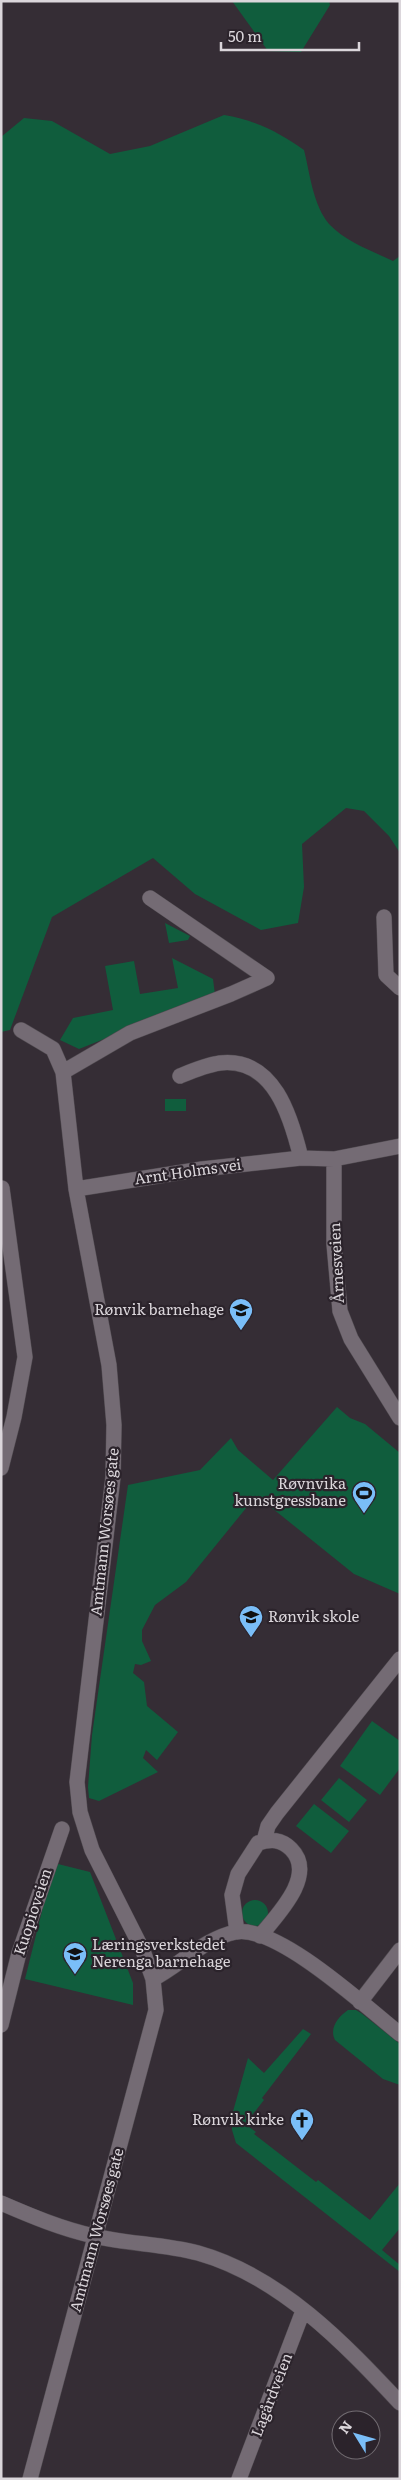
<svg xmlns="http://www.w3.org/2000/svg" width="401" height="2480" viewBox="0 0 401 2480" font-family="Literata,serif">
<style>
.green{fill:#105d3d}
.lines{fill:none;stroke-linecap:round;stroke-linejoin:round}
.street-casing{stroke:#514b51;stroke-width:16}
.street{stroke:#746b74;stroke-width:15}
.labels{text-anchor:middle;stroke-width:4.5;stroke-linejoin:round;paint-order:stroke}
.street-label{font-size:15px;fill:#dbd6db;stroke:#2b232b}
.poi-label{font-size:15px;fill:#dbd6db;stroke:#2b232b;text-anchor:end}
</style>
<rect width="100%" height="100%" fill="#352d35"/>
<path class="green" d="M 232,1 L 329,1 L 330,5 L 301,52 L 268,51 Z
M 224,115 C 255,120 279,132 304,150 C 310,174 313,205 329,224 C 346,242 372,251 393,261 L 400,256 L 400,853 L 389,836 L 364,811 L 346,808 L 302,844 L 304,887 L 298,923 L 261,930 L 195,894 L 153,858 L 52,917 L 10,1030 L 1,1032 L 1,137 L 24,118 L 52,121 L 110,154 L 150,146 Z
M 165,923 L 190,936 L 188,940 L 169,943 Z
M 172,958 L 213,979 L 215,995 L 79,1049 L 60,1040 L 73,1018 L 113,1010 L 105,966 L 134,961 L 140,994 L 178,988 Z
M 165,1099 L 186,1099 L 186,1111 L 165,1111 Z
M 337,1407 L 350,1418 L 365,1424 L 400,1453 L 400,1594 L 354,1574 L 262,1500 L 251,1502 L 186,1582 L 155,1605 L 142,1630 L 142,1641 L 151,1661 L 141,1665 L 135,1664 L 133,1673 L 144,1682 L 147,1706 L 178,1732 L 157,1760 L 146,1750 L 143,1758 L 158,1772 L 99,1801 L 89,1798 L 88,1787 L 92,1735 L 128,1485 L 200,1470 L 231,1438 L 238,1450 L 273,1480 Z
M 372,1721 L 400,1741 L 400,1768 L 380,1795 L 340,1766 Z
M 339,1778 L 367,1800 L 349,1822 L 321,1800 Z
M 314,1804 L 349,1831 L 331,1853 L 296,1826 Z
M 54,1863 L 90,1872 L 133,1983 L 133,2005 L 25,1979 Z
M242 1913a13 13 0 1 1 26 0a13 13 0 1 1-26 0Z
M 348,2010 L 356,2010 L 361,2013 L 400,2044 L 400,2085 L 383,2079 L 335,2040 C 329,2028 338,2017 348,2010 Z
M 303,2029 L 311,2034 L 262,2098 L 264,2100 L 245,2124 L 256,2132 L 254,2134 L 316,2182 L 318,2180 L 370,2220 L 400,2183 L 400,2228 L 382,2250 L 400,2265 L 400,2272 L 236,2143 L 232,2130 L 232,2115 L 248,2058 L 264,2073 Z"/>
<g class="lines">
<g class="street-casing">
<path id="street" d="M 384,917 L 386,975 L 400,988
M 21,1030 L 53,1049 L 63,1072 L 76,1189 L 109,1365 L 114,1425 L 113,1477 L 77,1782 L 80,1812 L 92,1850 L 143,1951 L 153,1979 L 156,2010 L 30,2479
M 63,1072 L 130,1033 L 231,994 L 267,978 L 150,898
M 180,1076 C 192,1071 206,1065 220,1063 C 274,1057 291,1117 301,1158
M 334,1159 L 334,1244 L 340,1311 L 351,1339 L 400,1418
M 76,1189 L 202,1169 L 301,1158 L 334,1159 L 400,1146
M 1,1468 L 14,1417 L 25,1357 L 2,1188
M 264,1841 L 268,1826 L 277,1813 L 400,1659
M 237,1932 L 232,1895 L 238,1874 L 258,1843 C 271,1839 281,1839 291,1849 C 317,1875 278,1914 260,1936
M 153,1979 C 180,1965 205,1938 236,1932 C 278,1925 367,2008 400,2034
M 360,2002 L 400,1950
M 1,2025 L 19,1953 L 62,1829
M 1,2203 C 31,2216 62,2229 94,2236 C 128,2244 164,2244 198,2253 C 280,2276 344,2343 400,2403
M 239,2479 L 303,2311"/>
</g>
<use href="#street" class="street"/>
</g>
<defs>
<g id="school-pin" transform="scale(1.25)"><path d="M0 17L-7.5 6A9.5 9.5 0 1 1 7.5 6Z" fill="#7abef8" stroke="#2b232b"/><path d="M0-5L7-2L0 1L-7-2ZM-4 1L0 2.5L4 1V4Q0 6-4 4Z" fill="#111"/></g>
<g id="stadium-pin" transform="scale(1.25)"><path d="M0 17L-7.5 6A9.5 9.5 0 1 1 7.5 6Z" fill="#7abef8" stroke="#2b232b"/><path d="M0-5a6.5 5 0 1 0 0 10a6.5 5 0 1 0 0-10ZM-3.5-1.8h7v3.6h-7Z" fill="#111"/></g>
<g id="church-pin" transform="scale(1.25)"><path d="M0 17L-7.5 6A9.5 9.5 0 1 1 7.5 6Z" fill="#7abef8" stroke="#2b232b"/><path d="M-1.2-6h2.4v3.5h3.3v2.4h-3.3V6h-2.4V-.1h-3.3v-2.4h3.3Z" fill="#111"/></g>
</defs>
<g fill-rule="evenodd">
<use href="#school-pin" x="241" y="1310"/>
<use href="#stadium-pin" x="364" y="1493"/>
<use href="#school-pin" x="251" y="1617"/>
<use href="#school-pin" x="75" y="1954"/>
<use href="#church-pin" x="302" y="2120"/>
</g>
<g class="labels">
<g class="street-label">
<text transform="translate(188 1172) rotate(-8)" y="5">Arnt Holms vei</text>
<text transform="translate(337 1263) rotate(-93)" y="5">Årnesveien</text>
<text transform="translate(105 1532) rotate(-84)" y="5">Amtmann Worsøes gate</text>
<text transform="translate(33 1912) rotate(-72)" y="5">Kuopioveien</text>
<text transform="translate(97 2230) rotate(-75)" y="5">Amtmann Worsøes gate</text>
<text transform="translate(272 2395) rotate(-69)" y="5">Lagårdveien</text>
</g>
<g class="poi-label">
<text x="224" y="1315">Rønvik barnehage</text>
<text x="346" y="1489">Røvnvika<tspan x="346" dy="17">kunstgressbane</tspan></text>
<text x="268" y="1622" text-anchor="start">Rønvik skole</text>
<text x="92" y="1950" text-anchor="start">Læringsverkstedet<tspan x="92" dy="17">Nerenga barnehage</tspan></text>
<text x="284" y="2125">Rønvik kirke</text>
</g>
</g>
<rect width="401" height="2480" fill="none" stroke="#dbd6db" stroke-width="5"/>
<g transform="translate(356 2435) rotate(307)"><circle r="24" fill="#2b232b" stroke="#716b71"/>
<path d="M0-4L9 19L0 12L-9 19Z" fill="#7abef8"/>
<text y="-8" font-size="14" font-weight="bold" text-anchor="middle" fill="#dbd6db">N</text>
</g>
<path d="M221 42v8h138v-8" fill="none" stroke="#dbd6db" stroke-width="2.5"/>
<text x="228" y="42" font-size="15" fill="#dbd6db" stroke="#2b232b" stroke-width="4" paint-order="stroke">50 m</text>
</svg>
